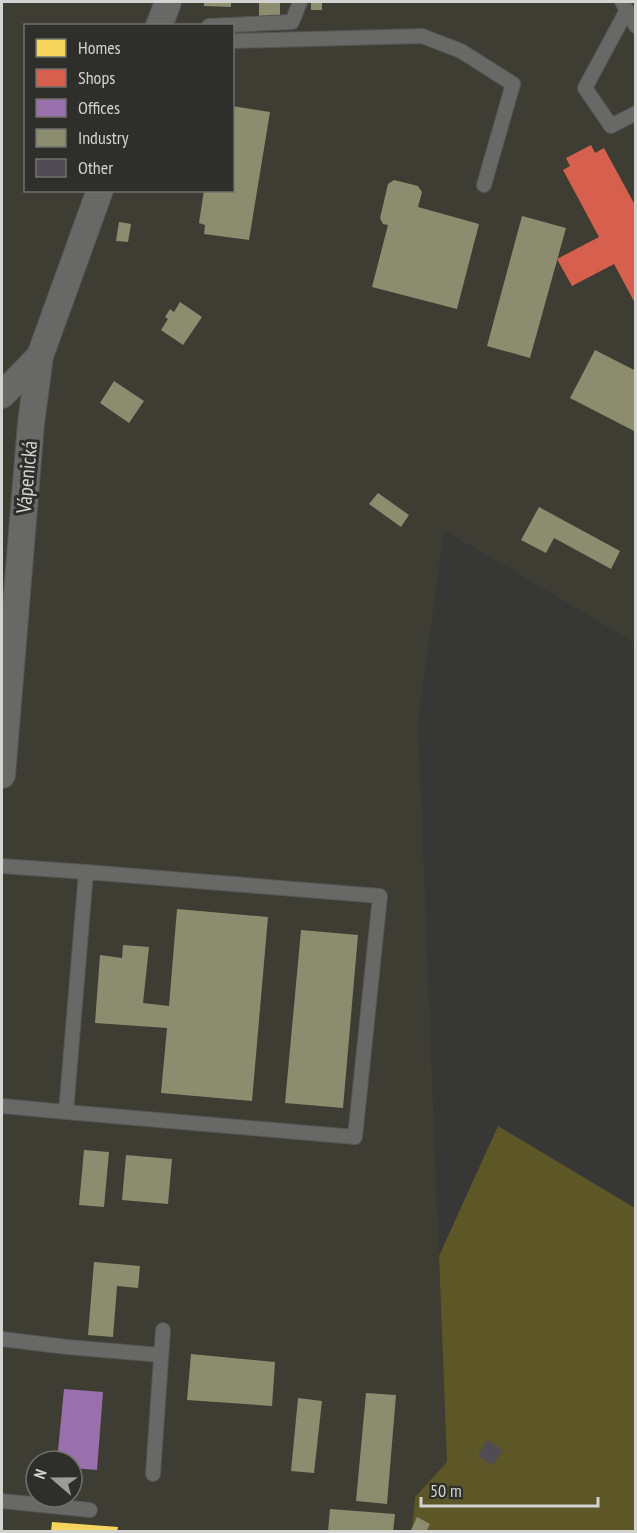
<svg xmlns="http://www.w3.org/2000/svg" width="637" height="1533" viewBox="0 0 637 1533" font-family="'PT Sans Narrow',sans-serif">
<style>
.built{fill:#3e3d34;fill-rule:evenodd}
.green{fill:#5d5627}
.homes{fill:#f6d55c}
.shops{fill:#d6604d}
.offices{fill:#9970ab}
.industry{fill:#8c8c6e}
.building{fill:#514c53}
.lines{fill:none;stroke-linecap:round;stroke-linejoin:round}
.lane-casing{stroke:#555554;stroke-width:16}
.street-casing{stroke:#555554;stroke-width:28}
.lane{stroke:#686867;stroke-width:14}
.street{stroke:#686867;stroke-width:26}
.labels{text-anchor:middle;stroke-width:6;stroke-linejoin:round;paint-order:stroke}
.street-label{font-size:21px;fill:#d3d3d1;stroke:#2e2e2a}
</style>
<rect width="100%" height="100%" fill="#373735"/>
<path class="built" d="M 2,2 L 635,2 L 635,643 L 444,530 L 418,721 L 447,1462 L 415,1497 L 412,1531 L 2,1532 ZM 26,26 L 232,26 L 232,190 L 26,190 ZM 36,1461 L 72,1461 L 72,1497 L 36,1497 Z"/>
<path class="green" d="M 498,1126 L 635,1208 L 635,1531 L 412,1532 L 415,1497 L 447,1462 L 439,1256 Z"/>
<path class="homes" d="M 52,1522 L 118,1527 L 117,1532 L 51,1532 Z"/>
<path class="shops" d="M 591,145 L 595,153 L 604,148 L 636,207 L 636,305 L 614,264 L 572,286 L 557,259 L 599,237 L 563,170 L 570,166 L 566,158 Z"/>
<path class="offices" d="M 64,1389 L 103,1392 L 97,1470 L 72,1468 L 72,1461 L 57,1461 Z"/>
<path class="industry" d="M 204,2 L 231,2 L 231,7 L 204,6 Z
M 259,2 L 280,2 L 280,19 L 259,18 Z
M 311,2 L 322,2 L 322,10 L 311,10 Z
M 232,106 L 270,112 L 249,240 L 204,234 L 205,225 L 199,223 L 204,190 L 232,190 Z
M 394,180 L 418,186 L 422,192 L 418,207 L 479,224 L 457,309 L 372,287 L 388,225 L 383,224 L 380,218 L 388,184 Z
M 522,216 L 566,228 L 530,358 L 487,346 Z
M 119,222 L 131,224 L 128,242 L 116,241 Z
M 180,302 L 202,317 L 183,345 L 161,330 L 168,319 L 165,317 L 170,309 L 174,312 Z
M 595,350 L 636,371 L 636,432 L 570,398 Z
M 114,381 L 144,401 L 129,423 L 100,403 Z
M 378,493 L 409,515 L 401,527 L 369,504 Z
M 539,507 L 620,551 L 611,569 L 554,538 L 546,553 L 521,540 Z
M 177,909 L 268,917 L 252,1101 L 161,1093 L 167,1028 L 95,1023 L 100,955 L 122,958 L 123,945 L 149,947 L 143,1003 L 169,1006 Z
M 301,930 L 358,935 L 343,1108 L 285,1103 Z
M 84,1150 L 109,1152 L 104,1207 L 79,1205 Z
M 126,1155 L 172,1159 L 168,1204 L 122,1200 Z
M 94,1262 L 140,1266 L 138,1288 L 117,1286 L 113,1337 L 88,1335 Z
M 191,1354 L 275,1362 L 272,1406 L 187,1400 Z
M 366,1393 L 396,1395 L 387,1504 L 356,1501 Z
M 298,1398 L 322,1401 L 314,1473 L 291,1471 Z
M 330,1509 L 395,1514 L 393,1532 L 328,1532 Z
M 417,1517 L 430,1524 L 426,1532 L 415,1532 L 411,1530 Z"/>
<path class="building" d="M 487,1440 L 503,1450 L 493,1465 L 478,1456 Z"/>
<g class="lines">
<g class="lane-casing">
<path id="lane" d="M 622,2 L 636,26
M 627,10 L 585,88 L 611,126 L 636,113
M 209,26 L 292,22 L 300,2
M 232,41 L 422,36 L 461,51 L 513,84 L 484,185
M 2,866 L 86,872 L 66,1112 L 2,1106
M 66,1112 L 355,1137 L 380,896 L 86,872
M 2,1339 L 67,1347 L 161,1355
M 153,1474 L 163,1330
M 2,1501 L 90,1510"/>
</g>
<g class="street-casing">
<path id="street" d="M 159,26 L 168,2
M 2,395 L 40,356
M 2,775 L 31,423 L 40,356 L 100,190"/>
</g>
<use href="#lane" class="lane"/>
<use href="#street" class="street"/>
</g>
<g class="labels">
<g class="street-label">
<text transform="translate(27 477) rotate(-85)" y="7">Vápenická</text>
</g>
</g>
<rect width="637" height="1533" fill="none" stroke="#d3d3d1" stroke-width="6"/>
<rect x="24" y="24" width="210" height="168" fill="#2e2e2a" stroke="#70706d" stroke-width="1.5"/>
<rect x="36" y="39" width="30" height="18" fill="#f6d55c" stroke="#70706d" stroke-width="1.5"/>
<text x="78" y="54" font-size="18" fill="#d3d3d1">Homes</text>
<rect x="36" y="69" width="30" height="18" fill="#d6604d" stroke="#70706d" stroke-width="1.5"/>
<text x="78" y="84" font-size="18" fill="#d3d3d1">Shops</text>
<rect x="36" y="99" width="30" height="18" fill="#9970ab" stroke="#70706d" stroke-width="1.5"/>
<text x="78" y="114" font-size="18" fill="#d3d3d1">Offices</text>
<rect x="36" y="129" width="30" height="18" fill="#8c8c6e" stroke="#70706d" stroke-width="1.5"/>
<text x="78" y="144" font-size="18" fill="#d3d3d1">Industry</text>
<rect x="36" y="159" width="30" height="18" fill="#514c53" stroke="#70706d" stroke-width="1.5"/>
<text x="78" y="174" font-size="18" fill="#d3d3d1">Other</text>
<g transform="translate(54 1479) rotate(290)"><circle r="28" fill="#2e2e2a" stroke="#70706d" stroke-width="1.5"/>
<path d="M0-4.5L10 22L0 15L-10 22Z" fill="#9c9c9a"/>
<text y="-9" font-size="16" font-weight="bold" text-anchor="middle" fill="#d3d3d1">N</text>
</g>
<path d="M421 1497v9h177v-9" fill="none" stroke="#d3d3d1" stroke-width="3"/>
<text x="430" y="1497" font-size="18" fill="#d3d3d1" stroke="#2e2e2a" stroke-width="4.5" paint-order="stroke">50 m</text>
</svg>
